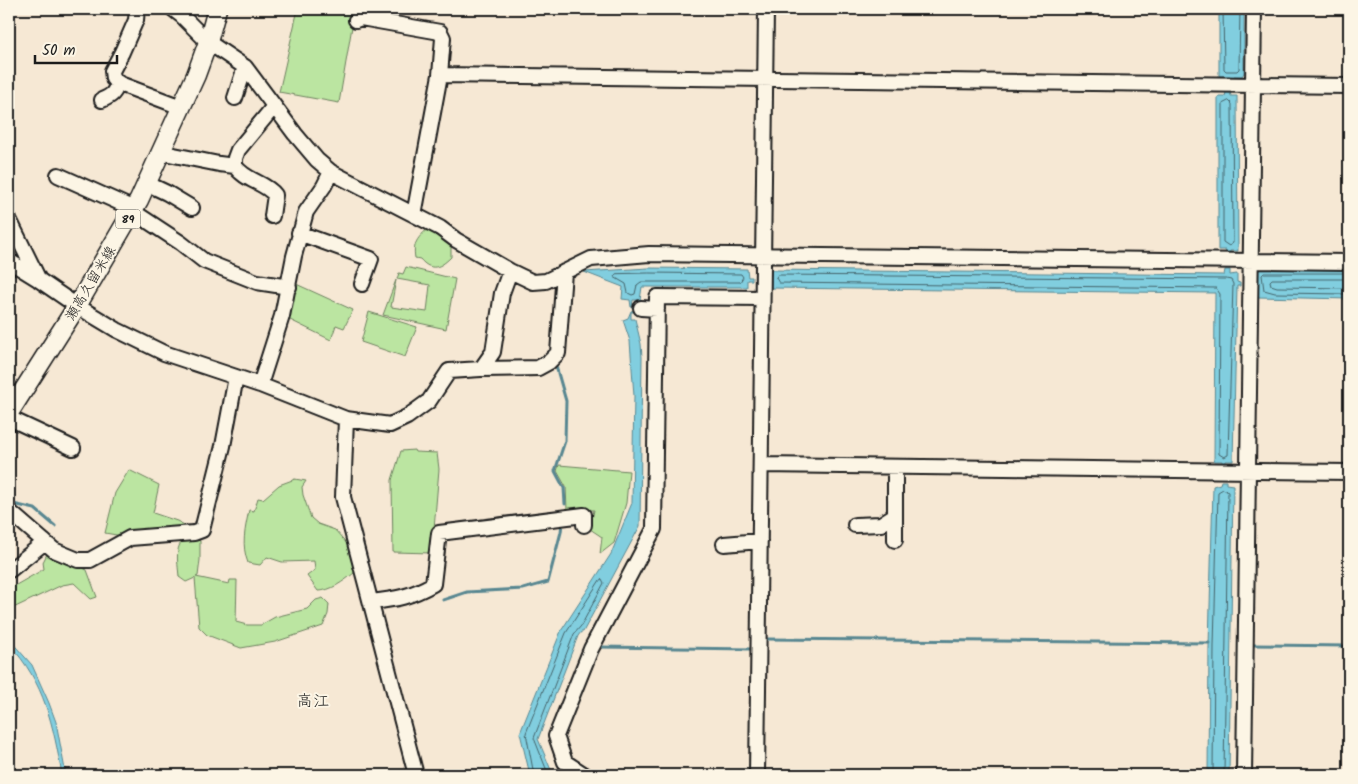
<svg xmlns="http://www.w3.org/2000/svg" width="1358" height="784" viewBox="0 0 1358 784" font-family="Kalam,'Klee One',sans-serif">
<style>
.green{fill:#bbe5a1;stroke:#6c805e}
.water{fill:#81cedf;stroke:#598791}
.lines{fill:none;stroke-linecap:round;stroke-linejoin:round}
.shore{stroke:#44636a;stroke-width:1}
.stream{stroke:#598791;stroke-width:3}
.minor-casing{stroke:#1c1c1c;stroke-width:18}
.major-casing{stroke:#1c1c1c;stroke-width:21}
.minor{stroke:#fcf5e5;stroke-width:14}
.major{stroke:#fcf5e5;stroke-width:18}
.labels{text-anchor:middle;stroke-width:4;stroke-linejoin:round;paint-order:stroke}
.shield{fill:#fcf5e5;stroke:#5f5d58;stroke-width:1}
.shield-label{font-size:12px;font-weight:bold;fill:#1c1c1c}
.street-label{font-size:14px;fill:#1c1c1c;stroke:#fcf5e5}
.quarter-label{font-size:16px;fill:#1c1c1c;stroke:#fcf5e5}
</style>
<rect width="100%" height="100%" fill="#f6e8d4"/>
<filter id="ink" filterUnits="userSpaceOnUse"><feTurbulence type="fractalNoise" baseFrequency=".02" numOctaves="2"/><feDisplacementMap in="SourceGraphic" scale="10" xChannelSelector="R" yChannelSelector="G"/><feConvolveMatrix kernelMatrix="1 2 1 2 8 2 1 2 1" color-interpolation-filters="sRGB"/></filter>
<g filter="url(#ink)">
<path class="green" d="M 298,9 L 355,9 L 339,103 L 279,92 Z
M 431,226 L 454,240 L 451,248 L 451,257 C 440,268 431,272 420,259 L 415,258 C 412,241 420,236 431,226 Z
M 406,267 L 455,279 L 446,329 L 383,315 L 396,280 L 391,307 L 427,312 L 430,285 L 397,279 L 399,273 L 403,274 Z
M 294,283 L 353,310 L 344,328 L 336,325 L 331,340 L 284,317 Z
M 369,312 L 417,327 L 405,357 L 361,342 Z
M 414,450 L 415,452 L 437,453 L 439,469 L 432,553 L 393,552 L 392,480 L 401,451 Z
M 559,465 L 629,471 L 626,503 L 614,543 L 600,554 L 602,537 L 590,529 L 594,510 L 567,510 L 566,487 L 557,471 Z
M 129,470 L 159,485 L 153,513 L 177,521 L 190,528 L 122,536 L 105,533 L 115,493 Z
M 295,479 L 306,481 L 302,487 L 303,495 L 311,518 L 318,524 L 335,530 L 350,547 L 355,559 L 354,573 C 344,581 331,591 318,591 L 307,576 L 315,570 L 314,561 L 282,562 L 267,557 L 260,565 L 248,563 C 241,545 245,529 249,510 L 254,511 L 258,498 L 263,499 L 279,485 Z
M 193,537 L 200,541 L 200,560 L 198,576 L 196,577 L 229,584 L 230,580 L 237,580 L 236,622 L 247,625 L 261,625 L 275,617 L 307,609 L 316,600 L 323,598 L 329,604 L 328,614 L 323,626 L 275,642 L 241,648 L 207,635 L 199,627 L 195,578 L 186,582 L 179,577 C 178,562 172,538 193,537 Z
M 48,552 L 87,570 L 97,597 L 91,599 L 74,583 L 62,585 L 9,610 L 9,589 L 44,569 L 43,562 Z"/>
<path class="water" d="M 1219,9 L 1244,9 L 1244,73 L 1242,76 L 1234,76 L 1233,79 L 1230,79 L 1230,76 L 1219,76 Z
M 1226,92 L 1230,92 L 1231,96 L 1237,96 L 1238,251 L 1230,251 L 1230,254 L 1226,254 L 1225,250 L 1218,250 L 1218,97 L 1225,97 Z
M 648,268 L 747,269 L 748,277 L 752,277 L 752,280 L 747,280 L 747,287 L 642,287 L 640,300 L 633,300 L 632,307 L 631,307 L 630,300 L 622,299 L 623,287 L 584,272 Z
M 1260,268 L 1349,268 L 1349,299 L 1258,297 L 1257,271 Z
M 771,270 L 1224,275 L 1225,270 L 1230,270 L 1230,275 L 1237,274 L 1237,282 L 1240,283 L 1240,286 L 1237,286 L 1233,461 L 1226,461 L 1225,465 L 1222,465 L 1222,461 L 1214,461 L 1215,293 L 771,288 L 771,280 L 768,279 L 768,276 L 771,276 Z
M 636,310 L 636,312 L 631,312 L 631,319 L 635,319 L 641,344 L 642,357 L 640,526 L 583,632 L 581,632 L 578,636 L 538,739 L 551,770 L 558,775 L 530,775 L 520,733 L 561,631 L 611,554 L 632,503 L 634,396 L 630,341 L 623,320 L 628,318 L 631,311 Z
M 1221,481 L 1226,481 L 1226,484 L 1233,485 L 1229,775 L 1208,775 L 1209,646 L 1213,486 L 1220,484 Z
M 9,639 L 32,665 L 49,703 L 56,722 L 66,775 L 62,775 C 53,725 45,683 9,644 Z"/>
<g class="lines">
<path class="shore" d="M 1223,9 L 1224,69 L 1226,71 L 1237,71 L 1239,69 L 1240,9
M 1229,101 L 1232,104 L 1233,243 L 1229,246 L 1223,242 L 1223,104 Z
M 649,273 L 741,274 L 743,277 L 740,282 L 641,282 L 637,285 L 635,294 L 632,295 L 628,293 L 626,284 L 614,277 L 616,274 Z
M 1349,273 L 1264,273 L 1262,275 L 1264,290 L 1275,293 L 1349,294
M 778,275 L 1226,279 L 1231,280 L 1233,284 L 1228,455 L 1224,457 L 1219,454 L 1220,294 L 1216,288 L 779,283 L 776,278 Z
M 1349,279 L 1272,279 L 1270,281 L 1271,285 L 1277,287 L 1349,288
M 534,775 L 526,733 L 566,633 L 600,580 L 602,579 L 604,583 L 581,626 L 574,634 L 534,738 L 547,771 L 550,775
M 1213,775 L 1214,646 L 1218,492 L 1223,489 L 1228,492 L 1224,775"/>
<path class="stream" d="M 556,366 L 566,401 L 565,441 L 555,471 L 564,488 L 565,504
M 9,503 L 35,509 L 55,526
M 443,600 L 467,592 L 523,589 L 548,582 L 561,532 L 562,523
M 766,639 L 1209,643
M 1252,645 L 1349,646
M 599,647 L 753,649"/>
<g class="minor-casing">
<path id="minor" d="M 137,9 L 136,20 L 122,52 L 112,71 L 113,79 L 120,84 L 181,107
M 173,9 L 182,16 L 208,42 L 245,67 L 295,134 L 317,160 L 331,172 L 440,228 L 456,240 L 510,271 L 533,282 L 546,281 L 591,259 L 649,254 L 1349,262
M 356,20 L 361,18 L 440,32 L 443,38 L 440,75 L 414,215
M 440,75 L 1349,86
M 235,98 L 245,67
M 102,100 C 111,96 116,93 117,82
M 169,154 L 219,164 L 235,166 L 235,158 L 238,150 L 271,110 L 275,108
M 235,166 C 245,181 265,182 275,195 L 272,216
M 58,175 L 134,209
M 148,184 L 167,193 L 192,208
M 137,214 L 181,243 L 204,261 L 257,282 L 289,287
M 9,219 L 39,280 L 77,306 L 117,330 L 164,353 L 260,385 L 346,419 L 390,425 L 407,417 L 429,401 L 449,371 L 481,369 L 493,352 L 502,293 L 510,271
M 299,233 L 371,259 L 362,284
M 9,261 L 38,279
M 641,308 L 657,309
M 481,369 L 538,368 L 549,362 L 558,353 L 564,272
M 260,385 L 282,316 L 294,256 L 306,212 L 324,186 L 331,172
M 9,418 L 73,448
M 346,419 L 343,497 L 416,775
M 761,465 L 1349,472
M 895,467 L 895,540
M 9,511 L 54,550 L 78,560 L 90,560 L 130,538 L 194,533 L 202,530 L 223,446 L 236,377
M 855,525 L 881,524 L 895,515
M 724,544 L 760,541
M 10,570 L 45,542
M 371,602 C 397,599 410,597 433,584 L 439,533 L 584,515 L 584,525
M 585,775 L 565,762 L 556,736 L 591,649 L 654,529 L 657,297 L 762,298
M 757,775 L 766,9
M 1244,775 L 1254,9"/>
</g>
<g class="major-casing">
<path id="major" d="M 9,413 L 77,306 L 139,200 L 196,75 L 208,42 L 217,9"/>
</g>
<use href="#minor" class="minor"/>
<use href="#major" class="major"/>
</g>
</g>
<g class="labels">
<rect class="shield" x="115.5" y="209.5" width="25" height="19" rx="4"/>
<g class="shield-label">
<text x="128" y="223">89</text>
</g>
<g class="street-label">
<text transform="translate(90 283) rotate(-59)" y="5">瀬高久留米線</text>
</g>
<g class="quarter-label">
<text x="313" y="706">高江</text>
</g>
</g>
<rect width="1358" height="784" fill="none" stroke="#fcf5e5" stroke-width="30"/>
<rect x="15" y="15" width="1328" height="754" fill="none" stroke="#1c1c1c" stroke-width="2" filter="url(#ink)"/>
<path d="M35 55v8h82v-8" fill="none" stroke="#1c1c1c" stroke-width="2.5"/>
<text x="42" y="55" font-size="15" fill="#1c1c1c" stroke="#fcf5e5" stroke-width="4" paint-order="stroke">50 m</text>
</svg>
